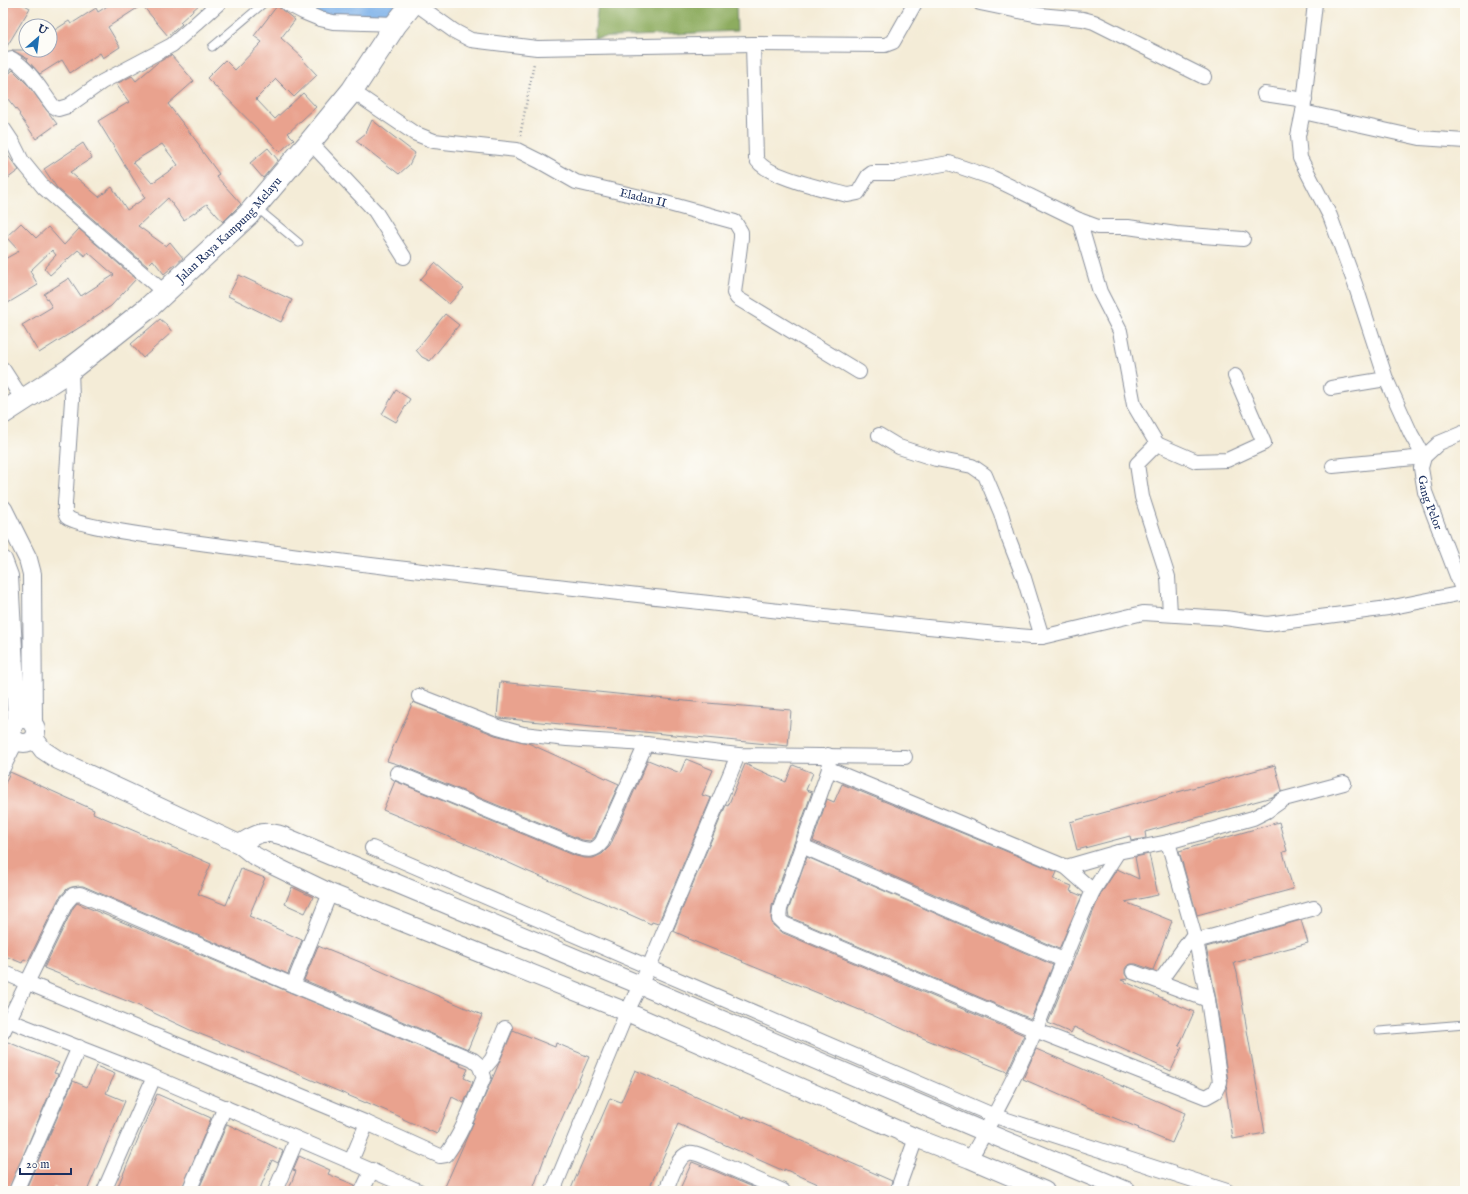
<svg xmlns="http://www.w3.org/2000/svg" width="1468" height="1194" viewBox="0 0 1468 1194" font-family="'IM FELL English',serif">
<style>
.forest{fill:#8dac5f;stroke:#546e5e}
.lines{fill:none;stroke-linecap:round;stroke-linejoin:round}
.river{stroke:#7cb0e9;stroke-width:31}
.building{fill:#e9a28e;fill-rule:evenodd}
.service-casing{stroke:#888e9a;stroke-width:9}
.minor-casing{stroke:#888e9a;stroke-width:16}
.tertiary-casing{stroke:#888e9a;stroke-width:20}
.primary-casing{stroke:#888e9a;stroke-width:24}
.path{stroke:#888e9a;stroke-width:2.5;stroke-dasharray:1 3;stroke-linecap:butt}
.service{stroke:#fff;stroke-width:7}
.minor{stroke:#fff;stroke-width:14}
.tertiary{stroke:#fff;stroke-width:18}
.primary{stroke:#fff;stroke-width:22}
.labels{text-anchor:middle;stroke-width:3;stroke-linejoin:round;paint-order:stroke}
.street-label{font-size:12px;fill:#1b2f5e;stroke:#fdfcf7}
</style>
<rect width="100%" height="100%" fill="#fdfcf7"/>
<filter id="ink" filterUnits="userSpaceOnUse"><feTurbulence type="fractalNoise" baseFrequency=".025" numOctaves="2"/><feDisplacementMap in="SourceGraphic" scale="8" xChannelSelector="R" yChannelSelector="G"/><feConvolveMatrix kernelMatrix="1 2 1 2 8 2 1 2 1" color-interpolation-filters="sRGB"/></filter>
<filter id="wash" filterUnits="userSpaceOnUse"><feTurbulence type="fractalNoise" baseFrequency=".012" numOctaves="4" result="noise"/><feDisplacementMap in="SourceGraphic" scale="16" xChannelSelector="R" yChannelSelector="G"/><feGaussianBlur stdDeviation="0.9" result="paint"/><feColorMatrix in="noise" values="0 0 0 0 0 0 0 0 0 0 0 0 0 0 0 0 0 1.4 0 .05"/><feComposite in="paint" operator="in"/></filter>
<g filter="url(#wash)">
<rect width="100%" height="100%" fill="#f4ecd7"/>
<path class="forest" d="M 598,3 L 736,3 L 737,31 L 594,38 Z"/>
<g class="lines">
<path class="river" d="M 325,3 L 344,11 L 378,5 L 380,3"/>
</g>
<g id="blocks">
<path class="building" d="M 3,3 L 21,3 L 30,8 L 3,53 Z
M 112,3 L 201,3 L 180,22 L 182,24 L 168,36 L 142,5 L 108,27 L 120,47 L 103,58 L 100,53 L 70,73 L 62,60 L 40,74 L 27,60 L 28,59 L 12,50 L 50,50 L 50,33 L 69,21 L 71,24 L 96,8 L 98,12 Z
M 277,6 L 295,20 L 281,38 L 303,58 L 302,59 L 317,75 L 294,97 L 276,79 L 256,99 L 275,119 L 303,93 L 316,107 L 288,133 L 294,139 L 280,152 L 207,78 L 225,60 L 235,70 L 262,42 L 254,36 Z
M 171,55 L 194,81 L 168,104 L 200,146 L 199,147 L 219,174 L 216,176 L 241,204 L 223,222 L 207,204 L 184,220 L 168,198 L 138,226 L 166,246 L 170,242 L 183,258 L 164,274 L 153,260 L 147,266 L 57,188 L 44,169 L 83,143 L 92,158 L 70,172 L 99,197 L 112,187 L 127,210 L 145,198 L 98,121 L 129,102 L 116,84 L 132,76 L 136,81 L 157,63 ZM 162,144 L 178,165 L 152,183 L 133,162 Z
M 13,70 L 28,85 L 57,124 L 36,139 L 19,115 L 20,114 L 3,93 L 3,79 Z
M 372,120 L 415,153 L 409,165 L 399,174 L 356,141 L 366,133 Z
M 268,148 L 278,160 L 263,178 L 250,163 Z
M 3,149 L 19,170 L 3,182 Z
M 21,223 L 36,238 L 48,227 L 64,245 L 79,229 L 136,279 L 111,306 L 93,318 L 93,319 L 39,353 L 22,325 L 52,307 L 44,294 L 69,278 L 81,296 L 114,275 L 88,252 L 85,256 L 78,250 L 50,275 L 44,268 L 56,255 L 52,250 L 30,271 L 38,285 L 3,306 L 3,260 L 19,251 L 6,237 Z
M 435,263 L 464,288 L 449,304 L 420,280 Z
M 239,275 L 292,300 L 281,322 L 228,296 Z
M 445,314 L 459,325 L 430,361 L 422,357 L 416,350 Z
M 160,319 L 167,325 L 172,332 L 143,358 L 131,344 Z
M 396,390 L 410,399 L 396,422 L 382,414 Z
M 500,682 L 695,702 L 791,710 L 788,746 L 499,718 L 497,717 Z
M 413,702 L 495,735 L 528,743 L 619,784 L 595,837 L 590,841 L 582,840 L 400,765 L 387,761 Z
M 686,759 L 713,770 L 702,795 L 711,798 L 658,924 L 652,922 L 651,924 L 597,900 L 529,872 L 476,848 L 383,810 L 395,781 L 576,856 L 585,858 L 593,858 L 602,854 L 610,846 L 648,760 L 680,773 Z
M 745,764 L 786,782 L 793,765 L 813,773 L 806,790 L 812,792 L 772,906 L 771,918 L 773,925 L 781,932 L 1024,1035 L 1007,1072 L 925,1039 L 872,1015 L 742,962 L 743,961 L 688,939 L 689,938 L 673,931 L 726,805 L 728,806 Z
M 1275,765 L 1282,791 L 1272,797 L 1145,832 L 1146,838 L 1131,841 L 1130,836 L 1077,850 L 1070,822 Z
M 10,772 L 94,810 L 93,813 L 211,864 L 198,894 L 226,905 L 241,869 L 265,878 L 249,916 L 302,940 L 288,974 L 83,886 L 79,886 L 72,887 L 67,889 L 59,898 L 28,961 L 24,959 L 22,963 L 3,955 L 3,788 Z
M 842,784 L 1057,872 L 1054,879 L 1072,886 L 1070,891 L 1082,896 L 1059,949 L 813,841 L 827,799 L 834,802 Z
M 1279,822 L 1287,851 L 1283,852 L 1293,889 L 1197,915 L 1179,851 Z
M 1149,854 L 1158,895 L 1125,902 L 1172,921 L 1153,970 L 1136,964 L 1131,964 L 1127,966 L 1125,969 L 1125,974 L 1128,979 L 1121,980 L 1194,1012 L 1179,1046 L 1182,1047 L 1171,1071 L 1074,1027 L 1071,1033 L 1048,1023 L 1100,895 L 1117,869 L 1139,879 L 1135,857 Z
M 807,857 L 1053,965 L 1031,1019 L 789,917 L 788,911 Z
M 292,887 L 313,897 L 305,913 L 285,904 Z
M 77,903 L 461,1064 L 460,1066 L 468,1069 L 464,1078 L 473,1082 L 464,1103 L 452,1097 L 437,1134 L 403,1119 L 403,1118 L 366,1102 L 366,1103 L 258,1057 L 190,1030 L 137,1005 L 44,968 L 73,908 Z
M 1301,920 L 1308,943 L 1234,963 L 1237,973 L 1265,1133 L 1233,1139 L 1226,1090 L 1228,1081 L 1216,999 L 1206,947 Z
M 318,946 L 325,949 L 325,948 L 360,962 L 482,1015 L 468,1049 L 304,980 Z
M 513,1030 L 555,1047 L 556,1043 L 589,1057 L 544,1159 L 536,1181 L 532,1191 L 443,1191 L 479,1110 Z
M 3,1040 L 59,1063 L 54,1073 L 58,1074 L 8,1191 L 3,1191 Z
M 1036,1049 L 1185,1113 L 1172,1143 L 1138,1129 L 1139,1128 L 1085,1106 L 1023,1079 Z
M 96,1066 L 115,1074 L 106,1093 L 125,1101 L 87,1191 L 64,1191 L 54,1187 L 52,1191 L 25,1191 L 73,1081 L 87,1087 Z
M 635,1070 L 744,1118 L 744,1116 L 754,1120 L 892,1181 L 889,1191 L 834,1191 L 784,1169 L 784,1171 L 678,1124 L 648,1191 L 570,1191 L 610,1098 L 621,1102 Z
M 157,1094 L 211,1118 L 181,1191 L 116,1191 Z
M 227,1124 L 283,1151 L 278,1163 L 272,1160 L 259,1191 L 198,1191 Z
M 299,1156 L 330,1170 L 328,1174 L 355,1185 L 354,1191 L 288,1191 L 296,1171 L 293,1170 Z
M 692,1162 L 715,1171 L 762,1191 L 679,1191 Z"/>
</g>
</g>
<g filter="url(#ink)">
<use href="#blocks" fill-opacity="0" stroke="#888e9a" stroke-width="1"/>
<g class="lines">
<g class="service-casing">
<path id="service" d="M 212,47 L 264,3
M 257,208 L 299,243
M 1379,1031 L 1465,1024"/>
</g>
<g class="minor-casing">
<g id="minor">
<path d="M 286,3 L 303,12 L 320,19 L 333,22 L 396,24"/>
<path d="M 415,3 L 454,31 L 471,40 L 537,48 L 753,44 L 885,45 L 893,42 L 915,3"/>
<path d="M 980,3 L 1039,15 L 1083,19 L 1094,22 L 1204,77"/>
<path d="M 1315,3 L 1303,112 L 1298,136 L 1300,158 L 1330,216 L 1355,284 L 1386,379 L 1411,434 L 1424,457 L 1333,466"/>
<path d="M 753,44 L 756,158 C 762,176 829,190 848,195 L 858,193 L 868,176 L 872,173 L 894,173 L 949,163 L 993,178 L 1079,220 L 1098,227 L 1128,227 L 1176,234 L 1243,239"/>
<path d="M 3,68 L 7,60 L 12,59 C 30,70 40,89 53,106 L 58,109 L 68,106 L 102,82 L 172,45 L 219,3"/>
<path id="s1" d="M 352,91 L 414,133 L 434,141 L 517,150 L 539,161 L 576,182 L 662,202 L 735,222 L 741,232 L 741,238 L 734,293 L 737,298 L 859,372"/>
<path d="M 1264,94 L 1305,100"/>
<path d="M 1303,112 L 1420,138 L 1465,141"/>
<path d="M 3,128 L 13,143 L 22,161 L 44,188 L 165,293"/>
<path d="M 310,142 L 375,211 L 404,257"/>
<path d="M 1079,220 L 1100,292 L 1120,331 L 1134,405 L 1157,444"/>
<path d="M 3,369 L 23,400"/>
<path d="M 71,369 L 72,400 L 65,503 C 65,508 64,513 67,517 C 80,530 248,549 277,553 C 385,568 493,579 602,591 C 745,607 887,624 1030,637 L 1042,637 L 1143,613 L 1225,618 L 1267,624 L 1388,608 L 1463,593"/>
<path d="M 1331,388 L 1386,379"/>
<path id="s2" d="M 1465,432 L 1439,443 L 1424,457 L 1421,468 L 1425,492 L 1465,597"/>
<path d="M 879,435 L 899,447 L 936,459 L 972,466 L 985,475 L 1001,513 L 1008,537 L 1024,578 L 1042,637"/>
<path d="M 1170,614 L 1168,577 L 1142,497 L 1137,464 L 1157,444 L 1196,461 L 1227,460 L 1264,443 L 1235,376"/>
<path d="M 419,696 L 498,727 L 523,734 L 567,739 L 646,744 L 738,755 L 905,757"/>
<path d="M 828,755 L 829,769 L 1066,867 L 1093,891 C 1072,936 1055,983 1036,1029 C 1017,1074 994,1117 970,1159"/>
<path d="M 3,768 L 17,740"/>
<path d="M 829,769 L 780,909 L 779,919 L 784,924 L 1035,1030 L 1206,1097 L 1215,1092 L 1220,1082 L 1208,1000 L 1196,941 L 1168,842"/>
<path d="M 397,773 L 579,848 C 589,851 595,851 602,842 L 646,744"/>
<path d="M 802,846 L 1063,960"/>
<path d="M 372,848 L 995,1116 L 1227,1191"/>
<path d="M 1066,867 L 1118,852 L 1168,842 L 1253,818 L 1267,811 L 1284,799 L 1344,783"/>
<path d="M 1093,891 L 1118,852"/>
<path d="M 1196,941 L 1314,908"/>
<path d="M 3,972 L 28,983 L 367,1123 L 440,1156 L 446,1155 C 463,1132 473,1103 484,1077 L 479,1065 L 473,1060 L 293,985 L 80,894 L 73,895 L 66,903 L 3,1032"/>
<path d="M 1133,972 L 1208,1000"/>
<path d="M 1160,981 L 1194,934"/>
<path d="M 293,985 L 330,893"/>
<path d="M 8,1020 L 154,1077 L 419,1191"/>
<path d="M 482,1071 L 492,1059 L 505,1028"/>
<path d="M 351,1161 L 367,1123"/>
<path d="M 16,1191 L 79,1047"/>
<path d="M 104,1191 L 154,1077"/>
<path d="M 189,1191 L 225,1107"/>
<path d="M 275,1191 L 297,1139"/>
<path d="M 362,1191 L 372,1170"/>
<path d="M 553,1191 L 627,1012 L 649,967 L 738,755"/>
<path d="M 666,1191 C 670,1181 677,1156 689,1153 C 694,1152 700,1155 705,1157 L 783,1191"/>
<path d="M 897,1191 L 916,1138"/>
</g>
</g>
<g class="tertiary-casing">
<path id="tertiary" d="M 3,509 L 28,559 L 32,574 L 33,724
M 3,560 L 9,576 L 17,722
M12 731a12 12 0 1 1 24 0a12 12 0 1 1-24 0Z
M 34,738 L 43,750 L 58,760 L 239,844 L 253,855 L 268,863 L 330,893 L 627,1012 L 916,1138 L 970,1159 L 1045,1191
M 239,844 C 257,834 262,829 283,836 L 640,985 L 985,1132 L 1127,1191"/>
</g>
<g class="primary-casing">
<g id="primary">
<path id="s3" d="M 3,413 L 71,369 L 148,308 L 248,215 L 310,142 L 352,91 L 396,24 L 413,3"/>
</g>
</g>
<path class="path" d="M 520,136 L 534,63"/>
<use href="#service" class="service"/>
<use href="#minor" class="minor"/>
<use href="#tertiary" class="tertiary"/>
<use href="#primary" class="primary"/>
</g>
</g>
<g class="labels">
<g class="street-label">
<text dy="4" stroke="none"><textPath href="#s1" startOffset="316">Eladan II</textPath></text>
<text dy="4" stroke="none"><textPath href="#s3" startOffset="292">Jalan Raya Kampung Melayu</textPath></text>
<text dy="4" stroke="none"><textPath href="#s2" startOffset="96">Gang Pelor</textPath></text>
</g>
</g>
<rect width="1468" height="1194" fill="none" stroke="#fdfcf7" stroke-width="16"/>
<g transform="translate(38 38) rotate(28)"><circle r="19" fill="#fdfcf7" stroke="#a3aaba"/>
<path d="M0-3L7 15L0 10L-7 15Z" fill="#1f6fb2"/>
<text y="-6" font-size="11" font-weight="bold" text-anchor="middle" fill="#1b2f5e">U</text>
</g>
<path d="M20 1168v6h51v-6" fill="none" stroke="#1b2f5e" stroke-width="2"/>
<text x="26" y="1168" font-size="12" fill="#1b2f5e" stroke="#fdfcf7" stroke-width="3" paint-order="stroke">20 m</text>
</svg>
